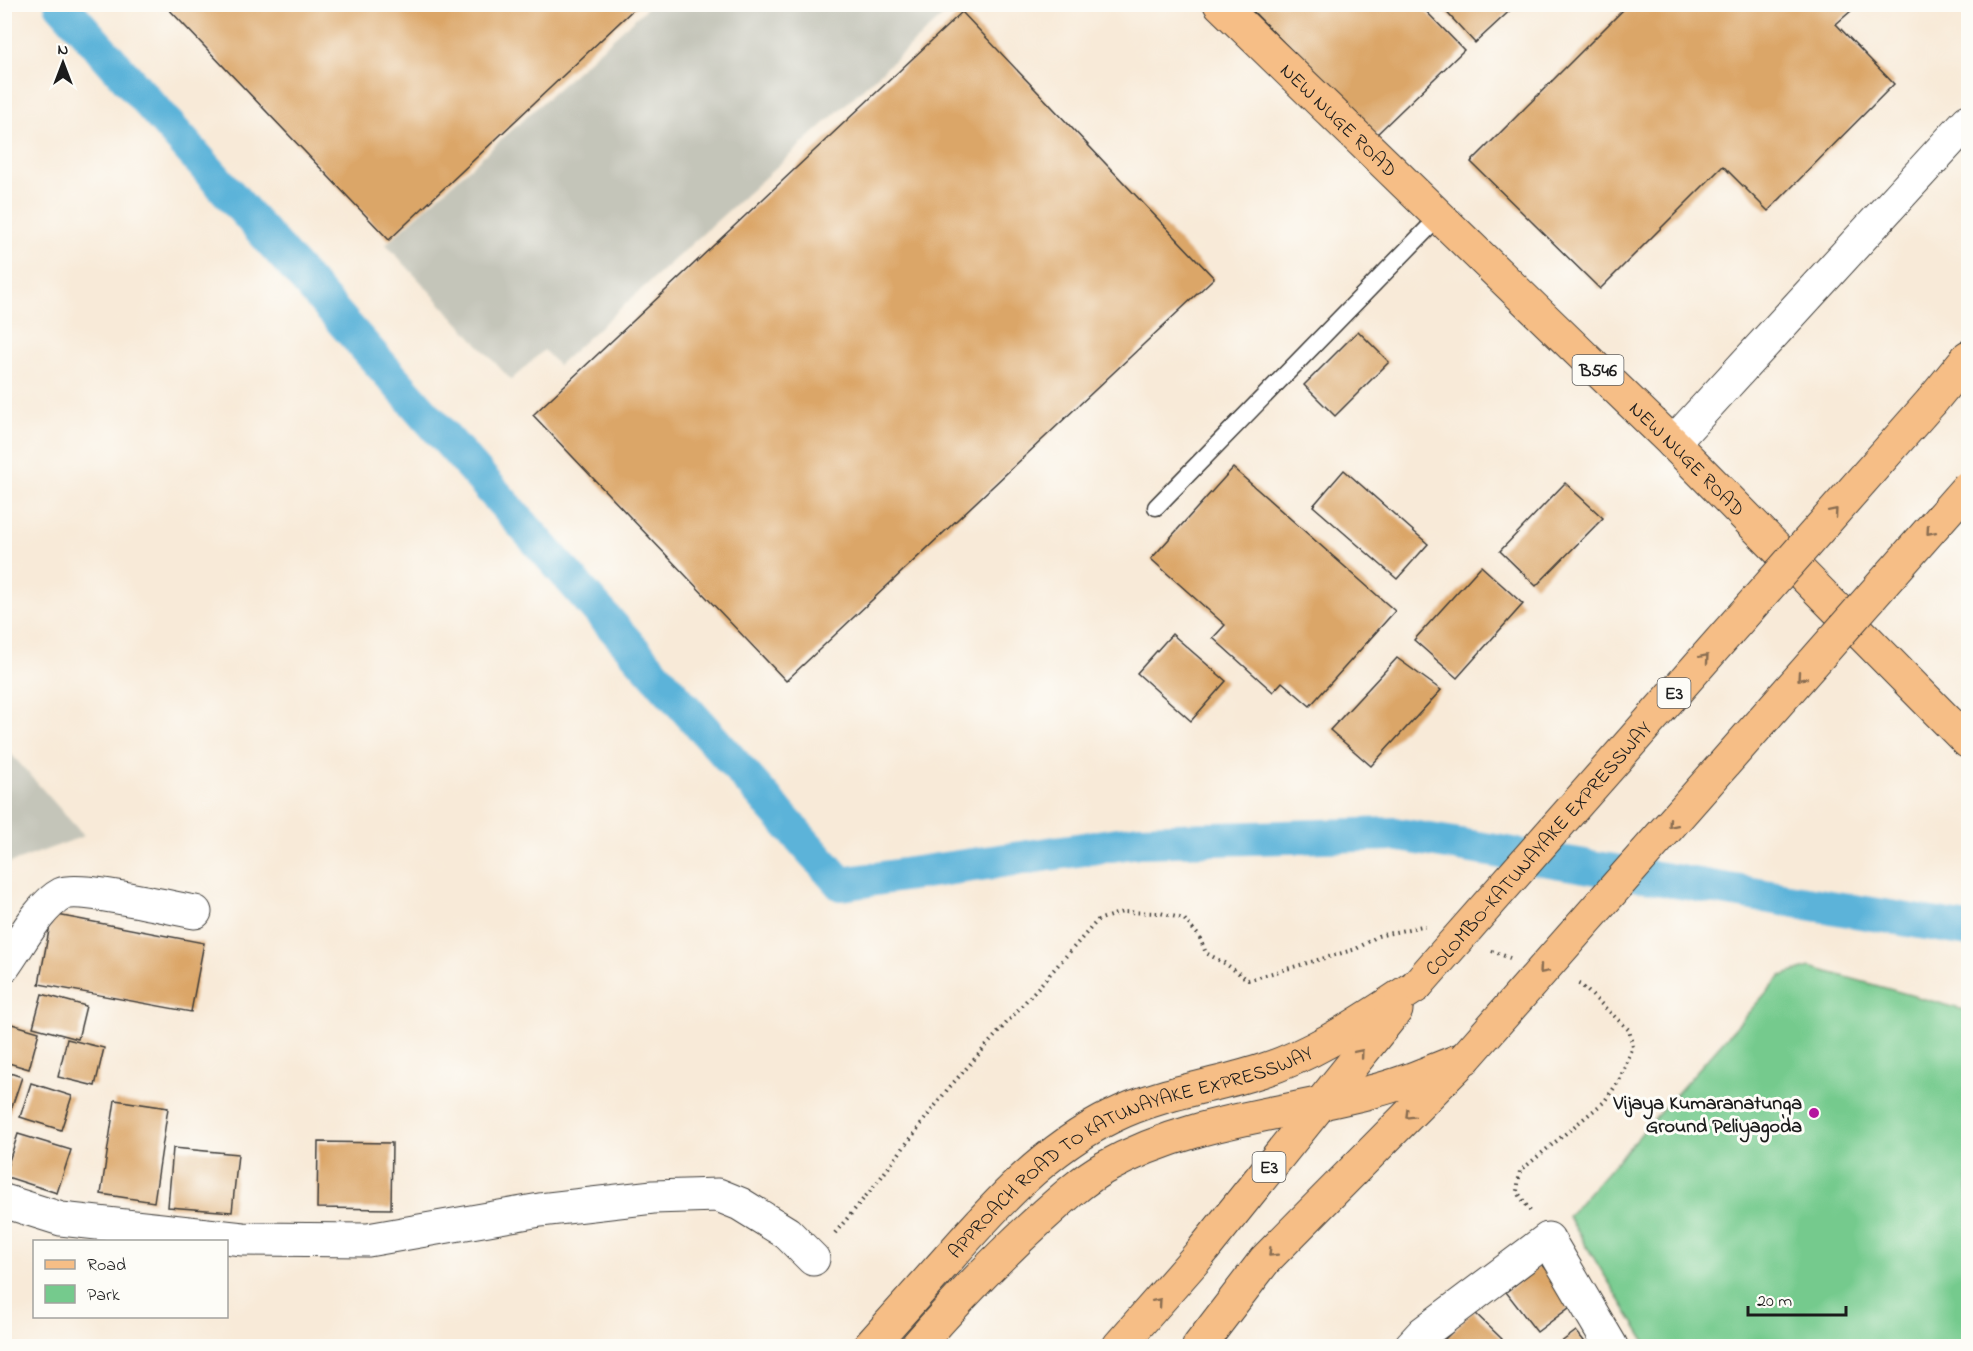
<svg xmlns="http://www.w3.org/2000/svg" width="1973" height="1351" viewBox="0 0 1973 1351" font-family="'Indie Flower',sans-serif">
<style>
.industrial{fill:#c4c5b9}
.green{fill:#75ca8d;stroke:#487354;stroke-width:1.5}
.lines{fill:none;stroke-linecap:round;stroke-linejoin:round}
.canal{stroke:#5cb3d9;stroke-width:34}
.building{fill:#dba667}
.lane-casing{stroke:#3d3b38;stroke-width:19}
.street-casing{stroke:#3d3b38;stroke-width:35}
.primary-casing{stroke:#3d3b38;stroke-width:35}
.highway-casing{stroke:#3d3b38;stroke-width:35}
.path{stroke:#3d3b38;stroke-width:4;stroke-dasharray:1.5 4.5;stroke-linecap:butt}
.lane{stroke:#fff;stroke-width:16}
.street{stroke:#fff;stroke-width:33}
.primary{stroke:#f6be86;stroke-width:33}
.highway{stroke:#f6be86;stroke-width:33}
.highway-bridge-casing{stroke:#3d3b38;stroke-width:35;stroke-linecap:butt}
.highway-bridge{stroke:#f6be86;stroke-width:33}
.oneway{stroke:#896d51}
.poi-dot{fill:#b5179e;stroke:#fdfcf7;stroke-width:2}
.labels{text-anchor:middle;stroke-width:6;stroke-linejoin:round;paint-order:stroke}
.shield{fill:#fdfcf7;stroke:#605f5e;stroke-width:1.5}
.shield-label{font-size:18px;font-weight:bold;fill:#1c1c1c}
.street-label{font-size:20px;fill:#1c1c1c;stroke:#fdfcf7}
.poi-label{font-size:20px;font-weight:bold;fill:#1c1c1c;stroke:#fdfcf7;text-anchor:end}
</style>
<rect width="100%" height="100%" fill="#fdfcf7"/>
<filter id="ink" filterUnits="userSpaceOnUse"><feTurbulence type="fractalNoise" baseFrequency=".0167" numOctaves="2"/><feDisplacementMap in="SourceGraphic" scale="12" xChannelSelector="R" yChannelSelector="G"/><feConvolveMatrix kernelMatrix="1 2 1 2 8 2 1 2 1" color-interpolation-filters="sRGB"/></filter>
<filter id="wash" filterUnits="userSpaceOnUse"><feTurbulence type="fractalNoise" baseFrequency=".008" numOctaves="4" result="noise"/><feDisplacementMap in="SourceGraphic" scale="24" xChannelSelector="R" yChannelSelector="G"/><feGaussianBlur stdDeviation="1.35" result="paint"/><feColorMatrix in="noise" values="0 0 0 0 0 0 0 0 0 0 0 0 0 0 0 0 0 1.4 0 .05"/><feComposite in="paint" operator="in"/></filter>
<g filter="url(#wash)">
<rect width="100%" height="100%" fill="#f8ead8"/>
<path class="industrial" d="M 650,5 L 955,5 L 558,365 L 544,350 L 511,380 L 386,244 Z
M 4,747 L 5,747 L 84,836 L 5,865 Z"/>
<path class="green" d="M 1810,967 L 1968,1011 L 1968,1346 L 1648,1346 L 1568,1216 L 1781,976 Z"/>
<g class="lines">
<path class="canal" d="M 61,4 L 841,884 L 1139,841 L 1394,834 L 1968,930"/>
</g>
<g id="blocks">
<path class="building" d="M 164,4 L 639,4 L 389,240 Z
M 1246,4 L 1419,4 L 1464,50 L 1375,136 Z
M 1439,4 L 1517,4 L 1475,43 Z
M 1629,4 L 1859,4 L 1836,24 L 1894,84 L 1768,211 L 1723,166 L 1600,289 L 1471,162 Z
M 962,12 L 1214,278 L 786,681 L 533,415 Z
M 1358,331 L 1389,362 L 1335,416 L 1304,385 Z
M 1233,468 L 1395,611 L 1310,706 L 1282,682 L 1273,692 L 1213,638 L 1225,625 L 1151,559 Z
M 1344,470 L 1428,544 L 1397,579 L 1313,506 Z
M 1565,483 L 1603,518 L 1536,586 L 1500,551 Z
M 1481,566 L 1523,604 L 1457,678 L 1414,640 Z
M 1172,634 L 1226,681 L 1191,721 L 1137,673 Z
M 1397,658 L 1441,690 L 1371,766 L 1330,730 Z
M 52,914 L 204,943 L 191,1012 L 39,984 Z
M 42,994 L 86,1006 L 78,1039 L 33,1027 Z
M 5,1022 L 39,1032 L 29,1069 L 5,1062 Z
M 67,1039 L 104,1048 L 95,1086 L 58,1077 Z
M 4,1071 L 22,1077 L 5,1127 L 4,1127 Z
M 31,1083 L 72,1096 L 61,1130 L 20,1117 Z
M 115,1100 L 168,1108 L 154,1202 L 101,1194 Z
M 18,1134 L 71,1150 L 57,1193 L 4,1176 Z
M 318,1142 L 392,1143 L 391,1209 L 317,1208 Z
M 173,1148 L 238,1154 L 232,1212 L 168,1207 Z
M 1542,1264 L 1574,1304 L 1537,1332 L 1506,1292 Z
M 1473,1311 L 1502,1339 L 1495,1346 L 1438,1346 Z
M 1576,1331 L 1588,1346 L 1556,1346 Z"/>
</g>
</g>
<g filter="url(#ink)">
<use href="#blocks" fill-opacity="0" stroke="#3d3b38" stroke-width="1.5"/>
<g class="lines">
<g class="lane-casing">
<path id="lane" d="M 1156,507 L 1439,217"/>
</g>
<g class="street-casing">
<path id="street" d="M 1673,443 L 1968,121
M 4,966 C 20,944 39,906 62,894 C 79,886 172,908 195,912
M 4,1201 L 61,1219 L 243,1239 L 368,1240 L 540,1210 L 653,1197 L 718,1195 L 740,1204 L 787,1233 L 813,1259
M 1411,1346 L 1423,1333 L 1548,1239 L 1611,1346"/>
</g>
<g class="primary-casing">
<g id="primary">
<path id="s1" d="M 1220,4 L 1673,443 L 1968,742"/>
</g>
</g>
<g class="highway-casing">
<g id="highway">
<path d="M 1932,401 L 1968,357"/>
<path id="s2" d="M 870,1346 C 895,1318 920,1290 946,1261 C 995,1205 1045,1149 1113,1116 C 1159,1093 1212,1087 1261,1071 C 1318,1053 1366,1018 1416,986"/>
<path d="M 917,1346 C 956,1301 996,1259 1040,1219 C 1060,1201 1081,1181 1104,1168 C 1188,1121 1275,1116 1366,1093 C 1400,1085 1433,1071 1465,1058"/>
<path d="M 1119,1346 L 1199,1255 L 1396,1010"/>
<path d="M 1199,1346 L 1265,1260 L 1457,1066"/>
</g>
</g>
<path class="path" d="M 1492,951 L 1510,958
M 1530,1211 L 1517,1191 L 1520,1171 L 1604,1102 L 1619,1081 L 1633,1047 L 1629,1030 L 1581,985 L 1576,983
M 835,1233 L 876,1184 L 947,1090 L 1098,920 L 1122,912 L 1160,913 L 1184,919 L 1199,936 L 1206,953 L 1226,964 L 1248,980 L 1356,949 L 1378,936 L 1422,926 L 1425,927"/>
<use href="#lane" class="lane"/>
<use href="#street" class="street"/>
<use href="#primary" class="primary"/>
<use href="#highway" class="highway"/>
<g class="highway-bridge-casing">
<g id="highway-bridge">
<path id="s3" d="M 1416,986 L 1932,401"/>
<path d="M 1465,1058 L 1968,487"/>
</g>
</g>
<use href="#highway-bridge" class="highway-bridge"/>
</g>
<defs><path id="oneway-chevron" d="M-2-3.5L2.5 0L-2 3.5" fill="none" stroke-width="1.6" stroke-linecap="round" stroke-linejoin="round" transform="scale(1.5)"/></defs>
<g class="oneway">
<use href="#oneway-chevron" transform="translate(1834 512) rotate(-49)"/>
<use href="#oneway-chevron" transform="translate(1930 531) rotate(131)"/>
<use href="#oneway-chevron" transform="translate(1705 658) rotate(-49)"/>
<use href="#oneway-chevron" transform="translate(1801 677) rotate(131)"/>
<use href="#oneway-chevron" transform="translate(1672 824) rotate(131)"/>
<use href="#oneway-chevron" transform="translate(1543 970) rotate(131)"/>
<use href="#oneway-chevron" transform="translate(1360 1053) rotate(-50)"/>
<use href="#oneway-chevron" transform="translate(1409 1115) rotate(135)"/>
<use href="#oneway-chevron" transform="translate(1272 1253) rotate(135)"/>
<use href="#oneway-chevron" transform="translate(1158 1302) rotate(-49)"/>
</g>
</g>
<circle class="poi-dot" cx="1814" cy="1113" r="6"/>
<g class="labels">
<g class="shield">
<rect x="1572.5" y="355" width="51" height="30" rx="4.5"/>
<rect x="1657.5" y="678" width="33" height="30" rx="4.5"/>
<rect x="1252.5" y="1152" width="33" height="30" rx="4.5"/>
</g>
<g class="shield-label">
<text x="1598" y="376">B546</text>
<text x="1674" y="699">E3</text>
<text x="1269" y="1173">E3</text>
</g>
<g class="street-label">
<text dy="7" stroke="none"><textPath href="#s1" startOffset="166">NEW NUGE ROAD</textPath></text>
<text dy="7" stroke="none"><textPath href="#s1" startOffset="652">NEW NUGE ROAD</textPath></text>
<text dy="7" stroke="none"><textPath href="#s3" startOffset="184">COLOMBO-KATUNAYAKE EXPRESSWAY</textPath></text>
<text dy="7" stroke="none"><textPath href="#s2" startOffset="334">APPROACH ROAD TO KATUNAYAKE EXPRESSWAY</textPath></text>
</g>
<g class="poi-label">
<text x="1802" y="1109">Vijaya Kumaranatunga<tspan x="1802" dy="23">Ground Peliyagoda</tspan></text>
</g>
</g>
<rect width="1973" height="1351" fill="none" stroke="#fdfcf7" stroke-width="24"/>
<rect x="33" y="1240" width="195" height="78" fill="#fdfcf7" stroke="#a3a29f" stroke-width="1.5"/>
<rect x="45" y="1260" width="30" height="9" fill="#f6be86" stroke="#a3a29f" stroke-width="1.5"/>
<text x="87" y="1270" font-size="18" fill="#1c1c1c">Road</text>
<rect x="45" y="1285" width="30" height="18" fill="#75ca8d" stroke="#a3a29f" stroke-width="1.5"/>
<text x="87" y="1300" font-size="18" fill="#1c1c1c">Park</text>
<g transform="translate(63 63)" stroke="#fdfcf7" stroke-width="4.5" paint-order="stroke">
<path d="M0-4.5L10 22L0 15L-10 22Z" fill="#1c1c1c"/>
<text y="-9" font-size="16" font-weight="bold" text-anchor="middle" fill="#1c1c1c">N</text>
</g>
<path d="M1748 1306v9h98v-9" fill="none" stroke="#1c1c1c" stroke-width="3"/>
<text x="1757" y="1306" font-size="18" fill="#1c1c1c" stroke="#fdfcf7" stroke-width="4.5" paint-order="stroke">20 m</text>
</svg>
